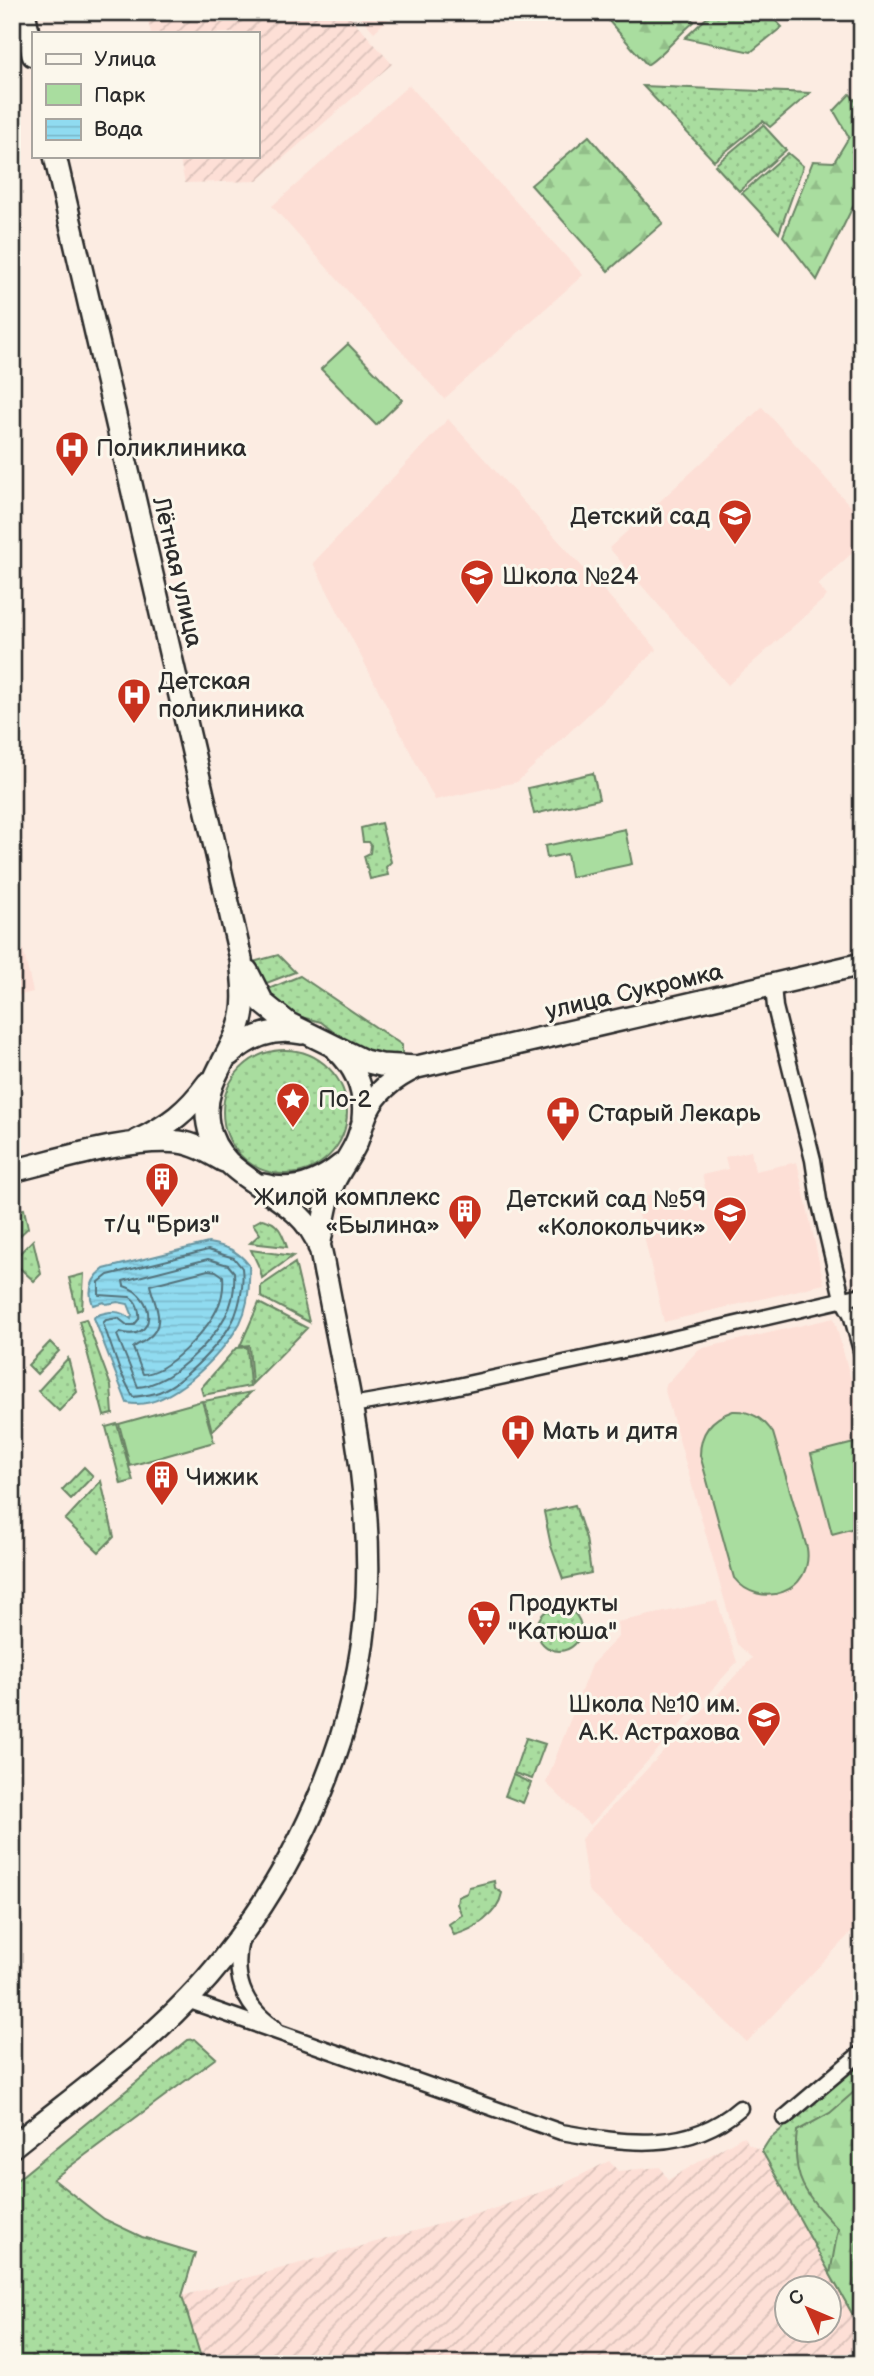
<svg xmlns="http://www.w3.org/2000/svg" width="874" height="2376" viewBox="0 0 874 2376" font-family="'Balsamiq Sans',sans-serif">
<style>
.built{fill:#fddfd6}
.industrial{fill:url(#industrial-furrows);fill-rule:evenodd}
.green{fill:url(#green-dots);stroke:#6a8465;stroke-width:2}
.forest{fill:url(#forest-firs);stroke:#6a8465;stroke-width:2}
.pitch{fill:#a9dd9f;stroke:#6a8465;stroke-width:2}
.water{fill:url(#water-rules);stroke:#6895a1;stroke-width:2}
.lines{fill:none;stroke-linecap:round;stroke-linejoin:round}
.shore{stroke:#53717a;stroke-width:2}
.street-casing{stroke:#2b2b2b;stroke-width:19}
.secondary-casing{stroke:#2b2b2b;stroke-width:26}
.street{stroke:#fbf7ec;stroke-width:14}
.secondary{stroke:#fbf7ec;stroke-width:21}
.labels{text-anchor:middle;stroke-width:6;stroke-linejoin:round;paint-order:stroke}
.poi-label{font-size:24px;fill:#2b2b2b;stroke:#fbf7ec;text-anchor:start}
.street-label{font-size:24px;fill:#2b2b2b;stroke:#fbf7ec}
</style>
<defs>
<pattern id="industrial-furrows" width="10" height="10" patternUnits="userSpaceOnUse" patternTransform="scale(1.75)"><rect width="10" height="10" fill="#fddfd6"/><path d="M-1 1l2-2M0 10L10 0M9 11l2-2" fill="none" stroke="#d9c0b8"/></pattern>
<pattern id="green-dots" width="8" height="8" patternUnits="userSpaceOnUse" patternTransform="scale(1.75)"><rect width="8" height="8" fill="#a9dd9f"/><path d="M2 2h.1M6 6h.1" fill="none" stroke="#92be89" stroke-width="1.8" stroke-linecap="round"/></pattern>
<pattern id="forest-firs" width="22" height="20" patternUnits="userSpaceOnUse" patternTransform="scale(1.75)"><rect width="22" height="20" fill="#a9dd9f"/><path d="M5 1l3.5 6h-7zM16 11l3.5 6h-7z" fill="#92be89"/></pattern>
<pattern id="water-rules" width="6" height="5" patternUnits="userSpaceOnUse" patternTransform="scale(1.75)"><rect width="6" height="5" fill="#90dbf0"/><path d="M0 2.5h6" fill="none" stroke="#7cbcce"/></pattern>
</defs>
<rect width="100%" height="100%" fill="#fcece2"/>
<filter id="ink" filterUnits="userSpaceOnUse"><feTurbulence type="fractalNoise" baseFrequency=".0143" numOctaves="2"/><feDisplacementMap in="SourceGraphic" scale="14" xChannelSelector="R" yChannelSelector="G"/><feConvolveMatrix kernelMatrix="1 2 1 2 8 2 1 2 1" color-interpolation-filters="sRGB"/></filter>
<g filter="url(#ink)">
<path class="built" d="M 356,12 L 396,12 L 374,32 Z
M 409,85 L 583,275 L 444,399 L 272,206 Z
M 762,407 L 862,519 L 862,544 L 818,584 L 827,596 L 728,685 L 609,548 Z
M 448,419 L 657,649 L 517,782 L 435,800 L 313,563 Z
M 12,902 L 33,992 L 12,997 Z
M 751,1151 L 755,1171 L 797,1162 L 824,1284 L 664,1322 L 635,1198 L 666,1191 L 670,1202 L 684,1201 L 707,1195 L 702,1175 L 728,1169 L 725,1157 Z
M 834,1318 L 862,1420 L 862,1921 L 747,2042 L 588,1890 L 581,1839 L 752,1658 L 737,1644 L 664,1387 L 699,1349 Z
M 717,1601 L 737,1662 L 590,1825 L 546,1783 L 591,1665 L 619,1636 L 617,1622 Z"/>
<path class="industrial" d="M 160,12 L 346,12 L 392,64 L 257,181 L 185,183 L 179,156 L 257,156 L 257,33 L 151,33 L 148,20 Z
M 743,2136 L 749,2144 L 762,2151 L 862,2331 L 862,2344 L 830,2364 L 203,2364 L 182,2296 L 490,2210 L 561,2185 L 609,2161 L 618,2171 L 660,2167 L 668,2180 ZM 786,2288 L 828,2288 L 828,2330 L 786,2330 Z"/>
<path class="green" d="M 713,12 L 767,12 L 782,27 L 751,52 L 685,38 Z
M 643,86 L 810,93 L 770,127 L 763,121 L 714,161 Z
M 763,125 L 786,150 L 739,191 L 715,165 Z
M 788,153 L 803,166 L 779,233 L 742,193 Z
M 593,773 L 599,799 L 534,814 L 528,788 Z
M 381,823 L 391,862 L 386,867 L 388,875 L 370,879 L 364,856 L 370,853 L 371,845 L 369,842 L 363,842 L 361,828 Z
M 278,955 L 295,972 L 259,986 L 253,962 Z
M 300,976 L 402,1045 L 402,1057 L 376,1055 L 346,1042 L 321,1022 L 293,1015 L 261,992 Z
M223 1112a62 62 0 1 1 124 0a62 62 0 1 1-124 0Z
M 24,1209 L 28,1228 L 12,1243 L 12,1212 Z
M 262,1219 C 278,1222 282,1232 287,1247 L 250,1243 L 260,1234 L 253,1224 Z
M 33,1240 L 41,1274 L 34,1281 L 12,1261 Z
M 251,1250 L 293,1256 L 262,1278 L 260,1269 Z
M 295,1263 L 309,1322 L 261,1297 L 261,1286 Z
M 84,1274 L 82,1309 L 77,1311 L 69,1278 Z
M 259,1303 L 307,1328 L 252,1384 L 249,1345 L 240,1346 Z
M 86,1319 L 111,1386 L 113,1414 L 104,1416 L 79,1321 Z
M 50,1342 L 59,1351 L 37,1374 L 28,1365 Z
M 247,1347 L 250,1386 L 203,1395 L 201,1388 L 236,1348 Z
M 68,1358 L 77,1392 L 59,1411 L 38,1391 Z
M 251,1392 L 212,1431 L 204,1401 Z
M 117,1424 L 133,1481 L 121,1484 L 106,1427 Z
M 84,1467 L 93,1476 L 71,1499 L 62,1490 Z
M 101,1481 L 114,1537 L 99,1552 L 65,1520 Z
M 575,1505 L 586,1538 L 591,1573 L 563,1579 L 551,1546 L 544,1512 Z
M537 1629a22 22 0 1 1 44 0a22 22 0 1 1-44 0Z
M 526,1738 L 545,1744 L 532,1779 L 514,1773 Z
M 513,1775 L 531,1783 L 523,1803 L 505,1796 Z
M 494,1881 L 495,1888 L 502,1893 C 498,1914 474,1930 454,1935 L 449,1924 L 462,1915 L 457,1904 L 458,1897 L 467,1893 L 469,1887 Z
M 195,2039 L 216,2058 L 53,2179 L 104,2219 L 142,2237 L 195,2253 L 182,2296 L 203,2364 L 151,2364 L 142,2361 L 130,2364 L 12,2364 L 12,2184 L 188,2040 Z
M 862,2060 L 862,2331 L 762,2151 L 769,2140 Z"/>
<path class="forest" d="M 601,12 L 685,12 L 694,22 C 677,36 665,53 647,65 Z
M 850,94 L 862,109 L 862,188 L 817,280 L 783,236 L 813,161 L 834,162 L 849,137 L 834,111 Z
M 589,136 L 663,223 L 608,271 L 531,185 Z
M 862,2085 L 862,2331 L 830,2274 L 838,2229 C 806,2195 791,2180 797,2131 L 830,2113 Z"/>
<path class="pitch" d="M 348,344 L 402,400 L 376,425 L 321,369 Z
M 625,829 L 632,864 L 571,877 L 567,854 L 547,858 L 545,846 Z
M 202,1401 L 214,1442 L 130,1466 L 119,1424 Z
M 733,1411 C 750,1410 764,1419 773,1433 L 807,1548 C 814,1592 760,1611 734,1578 L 700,1455 C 700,1432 712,1418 733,1411 Z
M 854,1443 L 862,1471 L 862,1526 L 832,1534 L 811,1454 Z"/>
<path class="water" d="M 208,1243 C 226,1246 237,1250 249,1265 C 250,1285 249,1305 240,1323 C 222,1356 167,1412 127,1403 L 94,1318 L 95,1316 C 110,1311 119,1309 131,1319 L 132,1314 L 128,1304 L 118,1302 L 106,1304 L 104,1302 L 93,1305 C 87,1290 92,1278 104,1269 Z"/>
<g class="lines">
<path class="shore" d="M 208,1250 L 234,1258 L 242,1268 C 244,1285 241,1300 235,1316 C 225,1340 184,1382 159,1392 C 151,1395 141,1396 133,1397 L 120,1371 L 103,1323 L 106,1320 L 118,1318 L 127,1325 L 134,1325 L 139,1319 C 140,1311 137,1301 130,1297 L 99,1295 L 99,1282 L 108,1275 Z
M 208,1259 L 228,1265 L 234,1272 C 235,1286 233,1302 226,1315 C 211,1344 170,1384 138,1387 L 117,1335 L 120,1332 C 157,1343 157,1296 124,1286 L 123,1281 Z
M 208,1270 L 216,1271 L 223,1276 C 224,1287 222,1299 217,1309 C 207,1330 167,1374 143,1374 L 133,1348 C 137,1344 142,1343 147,1339 C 168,1324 154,1304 150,1285 Z"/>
<g class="street-casing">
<path id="street" d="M 773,986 L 775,1007 L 813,1160 L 819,1200 L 842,1298 L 851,1314 L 862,1354
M 352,1405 L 444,1389 L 629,1349 L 862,1295
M 241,1939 C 233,1976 242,2005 274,2027
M 187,2000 L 561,2132 C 624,2143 688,2154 740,2108
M 784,2118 L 862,2052"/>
</g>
<g class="secondary-casing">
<path id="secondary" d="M 24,12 L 33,55
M 247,971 L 263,1003 L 289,1024 L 364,1061 L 381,1065 L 417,1067 L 862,964
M 337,1050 C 356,1068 366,1092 363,1119
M 229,1055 C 250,1036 274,1027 302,1033
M 137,1141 C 169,1125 187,1112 208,1083
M 12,1171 C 62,1159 129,1137 179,1142 C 195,1144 210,1153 224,1161
M 264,1185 C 293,1193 318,1184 341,1165
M 319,1247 C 323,1226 325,1204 333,1184 C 340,1168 351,1156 357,1141 C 361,1131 363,1120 368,1110 C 377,1091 396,1077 415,1068
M 12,2147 C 85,2088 165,2033 223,1959 C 304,1857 360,1727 367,1597 C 371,1520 359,1439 343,1364 C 338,1337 332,1309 327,1282 C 324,1271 323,1259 320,1248 C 298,1187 219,1186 208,1124 C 201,1085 228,1061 239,1027 C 247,1005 243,981 241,959 L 55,156"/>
</g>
<use href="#street" class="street"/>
<use href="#secondary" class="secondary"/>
</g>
</g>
<defs>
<g id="hospital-pin" transform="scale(1.75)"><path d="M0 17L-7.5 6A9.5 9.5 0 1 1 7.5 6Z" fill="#c8321e" stroke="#fbf7ec"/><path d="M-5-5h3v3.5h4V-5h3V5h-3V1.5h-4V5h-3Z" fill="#fff"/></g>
<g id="school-pin" transform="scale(1.75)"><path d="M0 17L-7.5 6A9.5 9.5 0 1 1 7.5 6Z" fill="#c8321e" stroke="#fbf7ec"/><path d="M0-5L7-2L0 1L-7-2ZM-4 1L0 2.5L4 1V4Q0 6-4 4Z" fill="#fff"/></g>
<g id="sight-pin" transform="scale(1.75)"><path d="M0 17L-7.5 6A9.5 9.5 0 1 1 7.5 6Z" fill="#c8321e" stroke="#fbf7ec"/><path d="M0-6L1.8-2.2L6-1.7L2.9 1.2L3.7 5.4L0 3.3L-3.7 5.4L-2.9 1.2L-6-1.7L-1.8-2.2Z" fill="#fff"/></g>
<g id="pharmacy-pin" transform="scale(1.75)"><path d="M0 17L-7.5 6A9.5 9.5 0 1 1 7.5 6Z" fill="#c8321e" stroke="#fbf7ec"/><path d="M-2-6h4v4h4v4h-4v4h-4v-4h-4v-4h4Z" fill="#fff"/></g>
<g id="building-pin" transform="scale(1.75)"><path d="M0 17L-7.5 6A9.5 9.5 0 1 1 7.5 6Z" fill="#c8321e" stroke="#fbf7ec"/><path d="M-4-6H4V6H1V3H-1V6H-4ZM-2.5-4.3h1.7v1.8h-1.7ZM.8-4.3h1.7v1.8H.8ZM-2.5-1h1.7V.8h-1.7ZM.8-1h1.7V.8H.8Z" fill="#fff"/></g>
<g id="supermarket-pin" transform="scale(1.75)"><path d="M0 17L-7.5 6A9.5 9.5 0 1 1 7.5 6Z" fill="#c8321e" stroke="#fbf7ec"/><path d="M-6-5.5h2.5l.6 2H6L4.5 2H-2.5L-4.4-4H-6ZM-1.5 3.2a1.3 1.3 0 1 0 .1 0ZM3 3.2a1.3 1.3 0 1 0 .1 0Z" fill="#fff"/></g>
</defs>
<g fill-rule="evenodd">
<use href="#hospital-pin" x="72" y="448"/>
<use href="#school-pin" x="735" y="516"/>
<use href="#school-pin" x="477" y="576"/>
<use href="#hospital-pin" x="134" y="695"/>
<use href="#sight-pin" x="293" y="1099"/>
<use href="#pharmacy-pin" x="563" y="1113"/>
<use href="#building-pin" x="162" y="1179"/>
<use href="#building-pin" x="465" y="1211"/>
<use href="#school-pin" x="730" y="1213"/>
<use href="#hospital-pin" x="518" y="1431"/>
<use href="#building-pin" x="162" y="1477"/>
<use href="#supermarket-pin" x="484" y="1617"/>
<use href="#school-pin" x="764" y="1718"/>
</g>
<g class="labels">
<g class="poi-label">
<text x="96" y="456">Поликлиника</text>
<text x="710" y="524" text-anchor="end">Детский сад</text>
<text x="502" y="584">Школа №24</text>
<text x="158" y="689">Детская<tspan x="158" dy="28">поликлиника</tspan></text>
<text x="318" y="1107">По-2</text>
<text x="588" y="1121">Старый Лекарь</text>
<text x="440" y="1205" text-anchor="end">Жилой комплекс<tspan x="440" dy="28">«Былина»</tspan></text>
<text x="706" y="1207" text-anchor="end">Детский сад №59<tspan x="706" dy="28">«Колокольчик»</tspan></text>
<text x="162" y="1232" text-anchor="middle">т/ц "Бриз"</text>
<text x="542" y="1439">Мать и дитя</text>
<text x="186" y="1485">Чижик</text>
<text x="508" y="1611">Продукты<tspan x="508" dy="28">"Катюша"</tspan></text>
<text x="740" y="1712" text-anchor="end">Школа №10 им.<tspan x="740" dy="28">А.К. Астрахова</tspan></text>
</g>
<g class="street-label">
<text transform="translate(178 572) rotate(77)" y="8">Лётная улица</text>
<text transform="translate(634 991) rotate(-13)" y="8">улица Сукромка</text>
</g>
</g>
<rect width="874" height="2376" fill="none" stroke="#fbf7ec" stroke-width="42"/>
<rect x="21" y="21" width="832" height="2334" fill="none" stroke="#2b2b2b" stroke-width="2.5" filter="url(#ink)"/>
<rect x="32" y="32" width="228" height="126" fill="#fbf7ec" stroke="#a8a59f" stroke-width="2"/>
<rect x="46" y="54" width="35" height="10" fill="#fbf7ec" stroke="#a8a59f" stroke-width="2"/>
<text x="94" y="66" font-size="21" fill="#2b2b2b">Улица</text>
<rect x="46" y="84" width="35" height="21" fill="#a9dd9f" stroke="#a8a59f" stroke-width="2"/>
<text x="94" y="102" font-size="21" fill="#2b2b2b">Парк</text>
<rect x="46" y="119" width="35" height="21" fill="url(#water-rules)" stroke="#a8a59f" stroke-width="2"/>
<text x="94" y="136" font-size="21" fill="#2b2b2b">Вода</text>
<g transform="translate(808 2309) rotate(314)"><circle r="33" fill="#fbf7ec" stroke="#a8a59f" stroke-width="2"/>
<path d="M0-5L12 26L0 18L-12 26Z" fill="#c8321e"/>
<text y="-10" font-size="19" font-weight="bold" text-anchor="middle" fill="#2b2b2b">С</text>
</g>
</svg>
